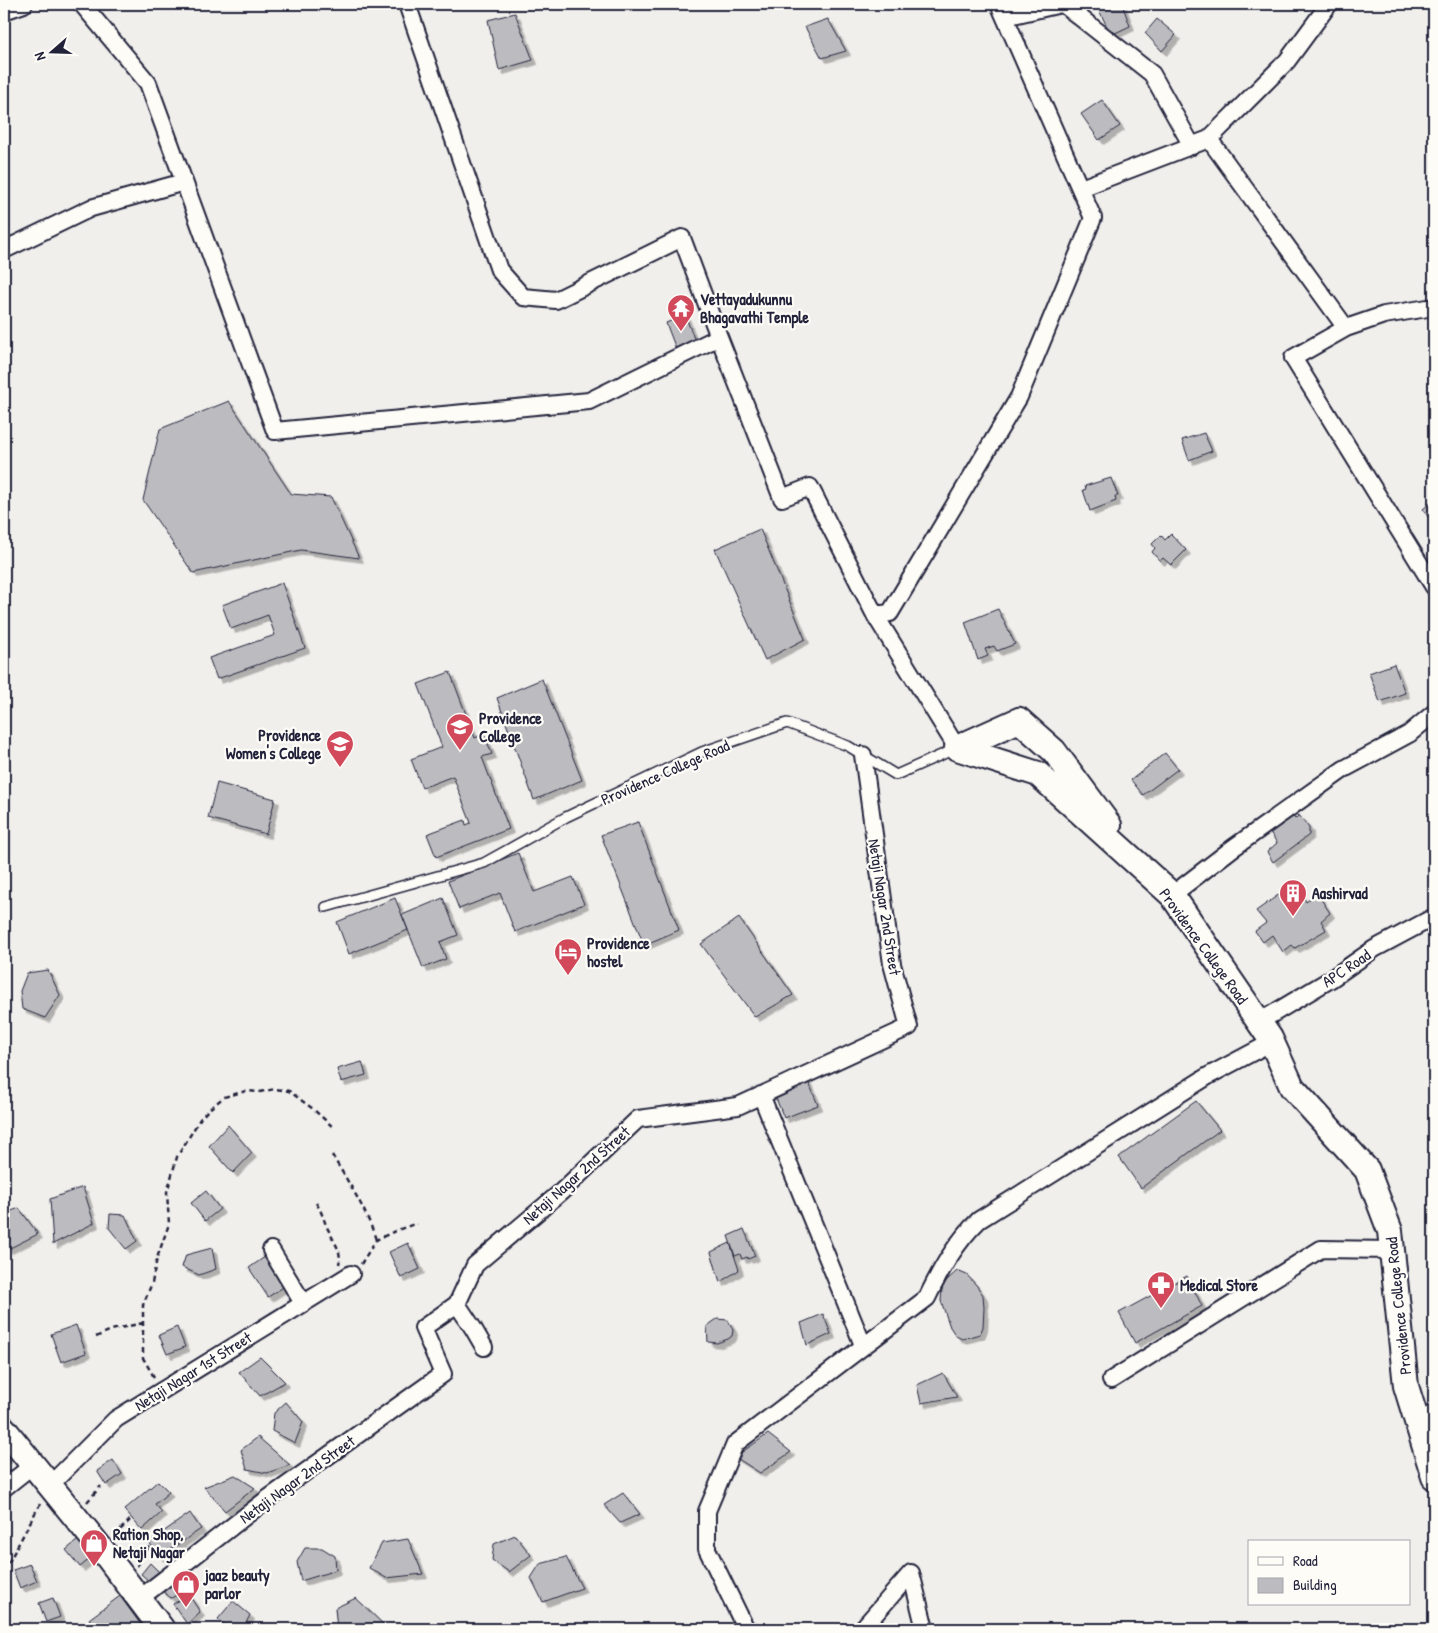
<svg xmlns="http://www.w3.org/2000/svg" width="1438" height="1633" viewBox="0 0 1438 1633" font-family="'Patrick Hand',sans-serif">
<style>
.building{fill:#bcbcc0;stroke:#22223b;filter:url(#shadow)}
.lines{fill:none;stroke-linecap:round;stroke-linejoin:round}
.lane-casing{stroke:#22223b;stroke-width:12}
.street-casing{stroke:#22223b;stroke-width:20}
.secondary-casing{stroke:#22223b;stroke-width:28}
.path{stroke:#22223b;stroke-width:2.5;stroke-dasharray:5 4;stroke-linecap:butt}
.lane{stroke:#fdfcf7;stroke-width:9}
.street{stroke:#fdfcf7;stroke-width:16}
.secondary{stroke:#fdfcf7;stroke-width:24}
.labels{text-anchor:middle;stroke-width:4.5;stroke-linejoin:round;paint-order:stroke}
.poi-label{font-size:16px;font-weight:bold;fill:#22223b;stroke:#fdfcf7;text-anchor:start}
.street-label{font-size:16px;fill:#22223b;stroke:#fdfcf7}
</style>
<defs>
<filter id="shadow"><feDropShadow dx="4.5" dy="4.5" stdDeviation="0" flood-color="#0004"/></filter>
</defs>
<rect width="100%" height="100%" fill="#f0efec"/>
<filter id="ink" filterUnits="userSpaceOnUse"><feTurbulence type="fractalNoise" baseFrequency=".02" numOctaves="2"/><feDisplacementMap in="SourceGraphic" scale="10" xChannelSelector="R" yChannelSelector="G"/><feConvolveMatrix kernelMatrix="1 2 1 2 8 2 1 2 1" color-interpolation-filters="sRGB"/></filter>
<g filter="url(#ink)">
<path class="building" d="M 1117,4 L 1122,4 L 1130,26 L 1111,35 L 1099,10 Z
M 515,13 L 533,60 L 499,70 L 488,20 Z
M 828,19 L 846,51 L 822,58 L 805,27 Z
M 1157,19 L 1176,35 L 1162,51 L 1145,33 Z
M 1102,100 L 1120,126 L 1099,140 L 1081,114 Z
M 685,315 L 695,341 L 676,349 L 666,323 Z
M 229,401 L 291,494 L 331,497 L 359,558 L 301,550 L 193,573 L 143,500 L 160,429 Z
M 1204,433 L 1212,451 L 1189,460 L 1182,440 Z
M 1111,478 L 1118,496 L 1115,496 L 1116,501 L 1090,511 L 1083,490 L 1086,489 L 1085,486 Z
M 1434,500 L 1434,526 L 1423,509 Z
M 760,529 L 805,639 L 765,660 L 715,549 Z
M 1171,534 L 1186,550 L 1171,565 L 1163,558 L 1160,561 L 1152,552 L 1155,548 L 1152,544 L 1161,535 L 1165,540 Z
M 282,583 L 305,648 L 217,679 L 209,658 L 275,635 L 268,615 L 231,629 L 222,605 Z
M 998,609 L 1015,644 L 997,651 L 994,646 L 985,649 L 988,656 L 978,660 L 965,622 Z
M 1394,664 L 1405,693 L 1380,702 L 1369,673 Z
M 450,672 L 475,738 L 484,734 L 492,754 L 482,757 L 509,829 L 436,857 L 427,834 L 465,820 L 466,825 L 471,823 L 453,776 L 422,788 L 411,759 L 442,747 L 418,684 Z
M 542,679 L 582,780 L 534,800 L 497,698 Z
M 1165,753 L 1178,769 L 1143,795 L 1131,780 Z
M 217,783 L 275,799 L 266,834 L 208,818 Z
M 1291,815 L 1295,819 L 1299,815 L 1309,828 L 1309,835 L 1273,862 L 1267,852 L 1277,843 L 1270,832 Z
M 638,822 L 679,930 L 644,945 L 601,835 Z
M 518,853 L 534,892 L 573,877 L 584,904 L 515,932 L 500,893 L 459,909 L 448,881 Z
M 1288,888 L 1296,900 L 1303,896 L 1306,902 L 1317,893 L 1330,913 L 1321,921 L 1326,930 L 1295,948 L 1292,945 L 1283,952 L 1272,935 L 1263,942 L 1255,931 L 1266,923 L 1256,911 Z
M 395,898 L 408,930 L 349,954 L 337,922 Z
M 443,898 L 458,935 L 440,942 L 446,959 L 423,968 L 402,915 Z
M 739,918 L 793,995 L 755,1017 L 701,944 Z
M 48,970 L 60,995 L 45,1018 L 22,1009 L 20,991 L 27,973 Z
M 362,1062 L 366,1075 L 341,1082 L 337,1069 Z
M 807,1078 L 818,1105 L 784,1118 L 773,1091 Z
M 1196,1101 L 1220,1130 L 1141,1188 L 1119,1157 Z
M 228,1125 L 252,1153 L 233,1173 L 209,1146 Z
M 83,1187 L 94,1223 L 53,1244 L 50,1199 Z
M 206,1191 L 220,1209 L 205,1221 L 191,1203 Z
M 19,1208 L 38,1234 L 8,1249 L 4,1244 L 4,1214 Z
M 110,1214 L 125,1215 L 137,1241 L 126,1249 L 109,1228 Z
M 744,1229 L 755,1256 L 748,1259 L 747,1257 L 742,1259 L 740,1254 L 735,1256 L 728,1236 Z
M 408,1243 L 420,1269 L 401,1278 L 389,1252 Z
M 730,1243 L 739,1270 L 720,1282 L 711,1252 Z
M 212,1248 L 216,1269 L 199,1275 L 182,1267 L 186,1255 Z
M 269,1254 L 288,1284 L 268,1297 L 249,1268 Z
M 957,1271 L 967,1275 L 977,1286 L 983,1295 L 984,1308 L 983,1327 L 980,1334 L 962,1339 L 956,1336 L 950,1327 L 941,1301 L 942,1288 L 946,1281 Z
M 1187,1276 L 1202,1306 L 1135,1343 L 1119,1313 Z
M 823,1314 L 831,1334 L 807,1345 L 801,1323 Z
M 717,1319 L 728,1320 L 733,1330 L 732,1336 L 728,1339 L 717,1343 L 708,1342 L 707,1326 Z
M 76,1325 L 86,1353 L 61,1362 L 51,1334 Z
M 177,1327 L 185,1347 L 167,1354 L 159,1335 Z
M 260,1357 L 285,1382 L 260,1396 L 239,1372 Z
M 943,1373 L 957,1397 L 921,1403 L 917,1385 Z
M 286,1402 L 303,1422 L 295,1443 L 272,1431 L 274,1413 Z
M 768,1434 L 791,1452 L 760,1473 L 735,1457 Z
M 258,1437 L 290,1465 L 267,1473 L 247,1469 L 241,1450 Z
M 4,1450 L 9,1457 L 4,1460 Z
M 113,1460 L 122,1474 L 106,1485 L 97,1471 Z
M 235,1475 L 255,1488 L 225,1511 L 204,1487 Z
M 158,1481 L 169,1492 L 155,1504 L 162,1512 L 142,1530 L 124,1510 Z
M 623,1493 L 640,1514 L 620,1523 L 604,1505 Z
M 190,1513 L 201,1529 L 159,1557 L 149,1542 Z
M 515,1535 L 531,1555 L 509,1572 L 492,1560 L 494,1544 Z
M 408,1539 L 423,1574 L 386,1578 L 369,1568 L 382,1543 Z
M 78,1540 L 92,1557 L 80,1567 L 66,1550 Z
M 305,1548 L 322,1548 L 335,1556 L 336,1570 L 301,1581 L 297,1562 Z
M 566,1557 L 582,1588 L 543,1602 L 531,1578 L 540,1564 Z
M 150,1563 L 160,1573 L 151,1583 L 141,1574 Z
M 30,1564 L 37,1581 L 20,1588 L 13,1570 Z
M 177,1578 L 187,1590 L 171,1598 L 161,1590 Z
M 189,1595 L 200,1612 L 187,1624 L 173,1604 Z
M 120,1596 L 144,1629 L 97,1629 L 89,1619 Z
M 53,1598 L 60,1617 L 46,1622 L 39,1603 Z
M 356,1598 L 384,1625 L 378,1629 L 337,1629 L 335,1608 Z
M 233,1601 L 250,1615 L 243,1629 L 230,1629 L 218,1619 Z"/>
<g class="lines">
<g class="lane-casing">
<path id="lane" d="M 326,907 L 484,863 L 566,817 L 702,752 L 787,723 L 848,746 L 896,775 L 957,748"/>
</g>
<g class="street-casing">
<path id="street" d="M 82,4 L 148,83 L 275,431 L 589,401 L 719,337 L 782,498 L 810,487 L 875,615 L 890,613 L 1019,397 L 1093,218 L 999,4
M 407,4 L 499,270 L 523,297 L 556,300 L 682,238 L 719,337
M 1063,4 L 1152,74 L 1192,146
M 4,11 L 24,4
M 1005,17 L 1061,4
M 1209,139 L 1346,328
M 1081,188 L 1209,139 L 1287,61 L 1329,4
M 4,250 L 91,208 L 184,182
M 1434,307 L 1384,315 L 1346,328 L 1293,358 L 1434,587
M 875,615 L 957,748
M 1172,895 L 1233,848 L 1344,769 L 1409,734 L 1434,713
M 1259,1022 L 1331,979 L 1374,949 L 1434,917
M 761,1095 L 863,1345
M 271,1250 L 303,1303
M 457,1304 L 473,1328 L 484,1347
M 1111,1380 L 1321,1249 L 1392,1250
M 1417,1422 L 1434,1413
M 50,1485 L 116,1419 L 351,1274
M 4,1488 L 33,1465
M 139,1599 L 266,1500 L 443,1374 L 423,1328 L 457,1304 L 475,1265 L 561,1192 L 638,1119 L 738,1106 L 909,1027 L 892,964 L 863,755
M 746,1629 L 707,1549 L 707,1511 L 735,1444 L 927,1298 C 941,1269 956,1242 979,1220 L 1208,1076 L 1272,1042
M 862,1629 L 911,1573 L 925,1629"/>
</g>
<g class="secondary-casing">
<path id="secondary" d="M 957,748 L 1038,774 L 1172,895 L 1270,1038 L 1292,1087 L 1367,1170 L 1390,1231 L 1406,1386 L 1434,1477
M 957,748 L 1019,720 L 1054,751 L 1109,825
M 4,1429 L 103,1551 L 162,1629"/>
</g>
<path class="path" d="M 332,1155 C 348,1182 367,1210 376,1240
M 316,1203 C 323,1213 324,1223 330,1233 C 335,1244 342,1251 339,1264
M 361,1264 L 376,1240 L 395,1231 L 417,1223
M 96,1337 L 111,1330 L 143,1323
M 154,1377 L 143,1358 L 143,1305 L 152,1283 L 157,1258 L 169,1224 L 167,1192 L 177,1157 L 200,1119 L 208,1110 L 224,1097 L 246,1091 L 260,1092 L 275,1089 L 289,1091 L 313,1109 L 334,1128
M 87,1502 L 101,1486
M 114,1536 L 130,1520
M 137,1566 L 151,1544
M 4,1571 L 40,1504"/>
<use href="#lane" class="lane"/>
<use href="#street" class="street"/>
<use href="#secondary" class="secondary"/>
</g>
</g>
<defs>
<g id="temple-pin" transform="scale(1.4375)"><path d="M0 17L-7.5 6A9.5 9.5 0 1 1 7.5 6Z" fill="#d1495b" stroke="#fdfcf7"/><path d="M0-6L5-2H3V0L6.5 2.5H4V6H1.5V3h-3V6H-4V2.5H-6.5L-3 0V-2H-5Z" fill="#fff"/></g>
<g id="university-pin" transform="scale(1.4375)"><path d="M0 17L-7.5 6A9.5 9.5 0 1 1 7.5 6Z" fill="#d1495b" stroke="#fdfcf7"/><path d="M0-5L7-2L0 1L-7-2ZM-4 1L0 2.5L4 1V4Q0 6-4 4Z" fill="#fff"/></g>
<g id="building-pin" transform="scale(1.4375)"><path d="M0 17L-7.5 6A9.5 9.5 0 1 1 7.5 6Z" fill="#d1495b" stroke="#fdfcf7"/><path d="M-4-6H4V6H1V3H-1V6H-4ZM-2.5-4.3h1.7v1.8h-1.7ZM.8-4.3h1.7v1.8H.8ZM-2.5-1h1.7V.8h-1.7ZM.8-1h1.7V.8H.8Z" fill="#fff"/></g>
<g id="hotel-pin" transform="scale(1.4375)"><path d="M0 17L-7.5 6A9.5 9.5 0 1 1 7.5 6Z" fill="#d1495b" stroke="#fdfcf7"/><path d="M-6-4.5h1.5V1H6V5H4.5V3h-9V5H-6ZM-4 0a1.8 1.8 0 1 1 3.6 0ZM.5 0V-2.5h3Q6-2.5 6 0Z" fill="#fff"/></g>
<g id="pharmacy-pin" transform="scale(1.4375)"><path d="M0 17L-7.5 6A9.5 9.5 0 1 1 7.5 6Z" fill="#d1495b" stroke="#fdfcf7"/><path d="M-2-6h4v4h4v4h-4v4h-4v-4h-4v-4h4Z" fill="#fff"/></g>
<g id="shop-pin" transform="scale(1.4375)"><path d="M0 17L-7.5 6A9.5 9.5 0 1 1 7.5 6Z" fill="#d1495b" stroke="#fdfcf7"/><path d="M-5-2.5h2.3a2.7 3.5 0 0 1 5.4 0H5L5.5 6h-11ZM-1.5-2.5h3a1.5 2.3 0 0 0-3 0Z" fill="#fff"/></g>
</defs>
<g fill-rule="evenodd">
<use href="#temple-pin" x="681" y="308"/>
<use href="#university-pin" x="460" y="727"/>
<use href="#university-pin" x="340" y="744"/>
<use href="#building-pin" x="1293" y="893"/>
<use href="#hotel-pin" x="568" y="952"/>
<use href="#pharmacy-pin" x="1161" y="1285"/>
<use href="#shop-pin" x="94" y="1543"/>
<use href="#shop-pin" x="186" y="1584"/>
</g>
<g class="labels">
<g class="poi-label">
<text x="700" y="305">Vettayadukunnu<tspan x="700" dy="18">Bhagavathi Temple</tspan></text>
<text x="479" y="724">Providence<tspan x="479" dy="18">College</tspan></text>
<text x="321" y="741" text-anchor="end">Providence<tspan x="321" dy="18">Women's College</tspan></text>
<text x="1312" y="899">Aashirvad</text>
<text x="587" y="949">Providence<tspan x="587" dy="18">hostel</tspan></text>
<text x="1180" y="1291">Medical Store</text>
<text x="113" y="1540">Ration Shop,<tspan x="113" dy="18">Netaji Nagar</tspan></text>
<text x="205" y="1581">jaaz beauty<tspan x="205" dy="18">parlor</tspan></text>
</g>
<g class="street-label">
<text transform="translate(665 772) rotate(-24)" y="6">Providence College Road</text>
<text transform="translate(885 907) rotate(81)" y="6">Netaji Nagar 2nd Street</text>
<text transform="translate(1204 946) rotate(54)" y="6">Providence College Road</text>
<text transform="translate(1346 968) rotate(-34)" y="6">APC Road</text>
<text transform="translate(576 1175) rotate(-42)" y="6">Netaji Nagar 2nd Street</text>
<text transform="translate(1398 1306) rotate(-96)" y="6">Providence College Road</text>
<text transform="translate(193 1371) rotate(-32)" y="6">Netaji Nagar 1st Street</text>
<text transform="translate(297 1479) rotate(-36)" y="6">Netaji Nagar 2nd Street</text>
</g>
</g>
<rect width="1438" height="1633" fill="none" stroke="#fdfcf7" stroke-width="20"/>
<rect x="10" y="10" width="1418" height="1613" fill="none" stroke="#22223b" stroke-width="2" filter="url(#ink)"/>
<rect x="1248" y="1540" width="162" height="65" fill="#fdfcf7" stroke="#a5a5ac"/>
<rect x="1258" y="1557" width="25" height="8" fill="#fdfcf7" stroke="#a5a5ac"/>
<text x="1293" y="1566" font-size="15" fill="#22223b">Road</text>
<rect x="1258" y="1578" width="25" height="15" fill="#bcbcc0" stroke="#a5a5ac"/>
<text x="1293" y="1590" font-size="15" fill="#22223b">Building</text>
<g transform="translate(52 52) rotate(250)" stroke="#fdfcf7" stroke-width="4" paint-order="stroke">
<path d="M0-4L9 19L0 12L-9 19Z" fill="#22223b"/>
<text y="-8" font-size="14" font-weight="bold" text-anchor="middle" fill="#22223b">N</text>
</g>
</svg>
